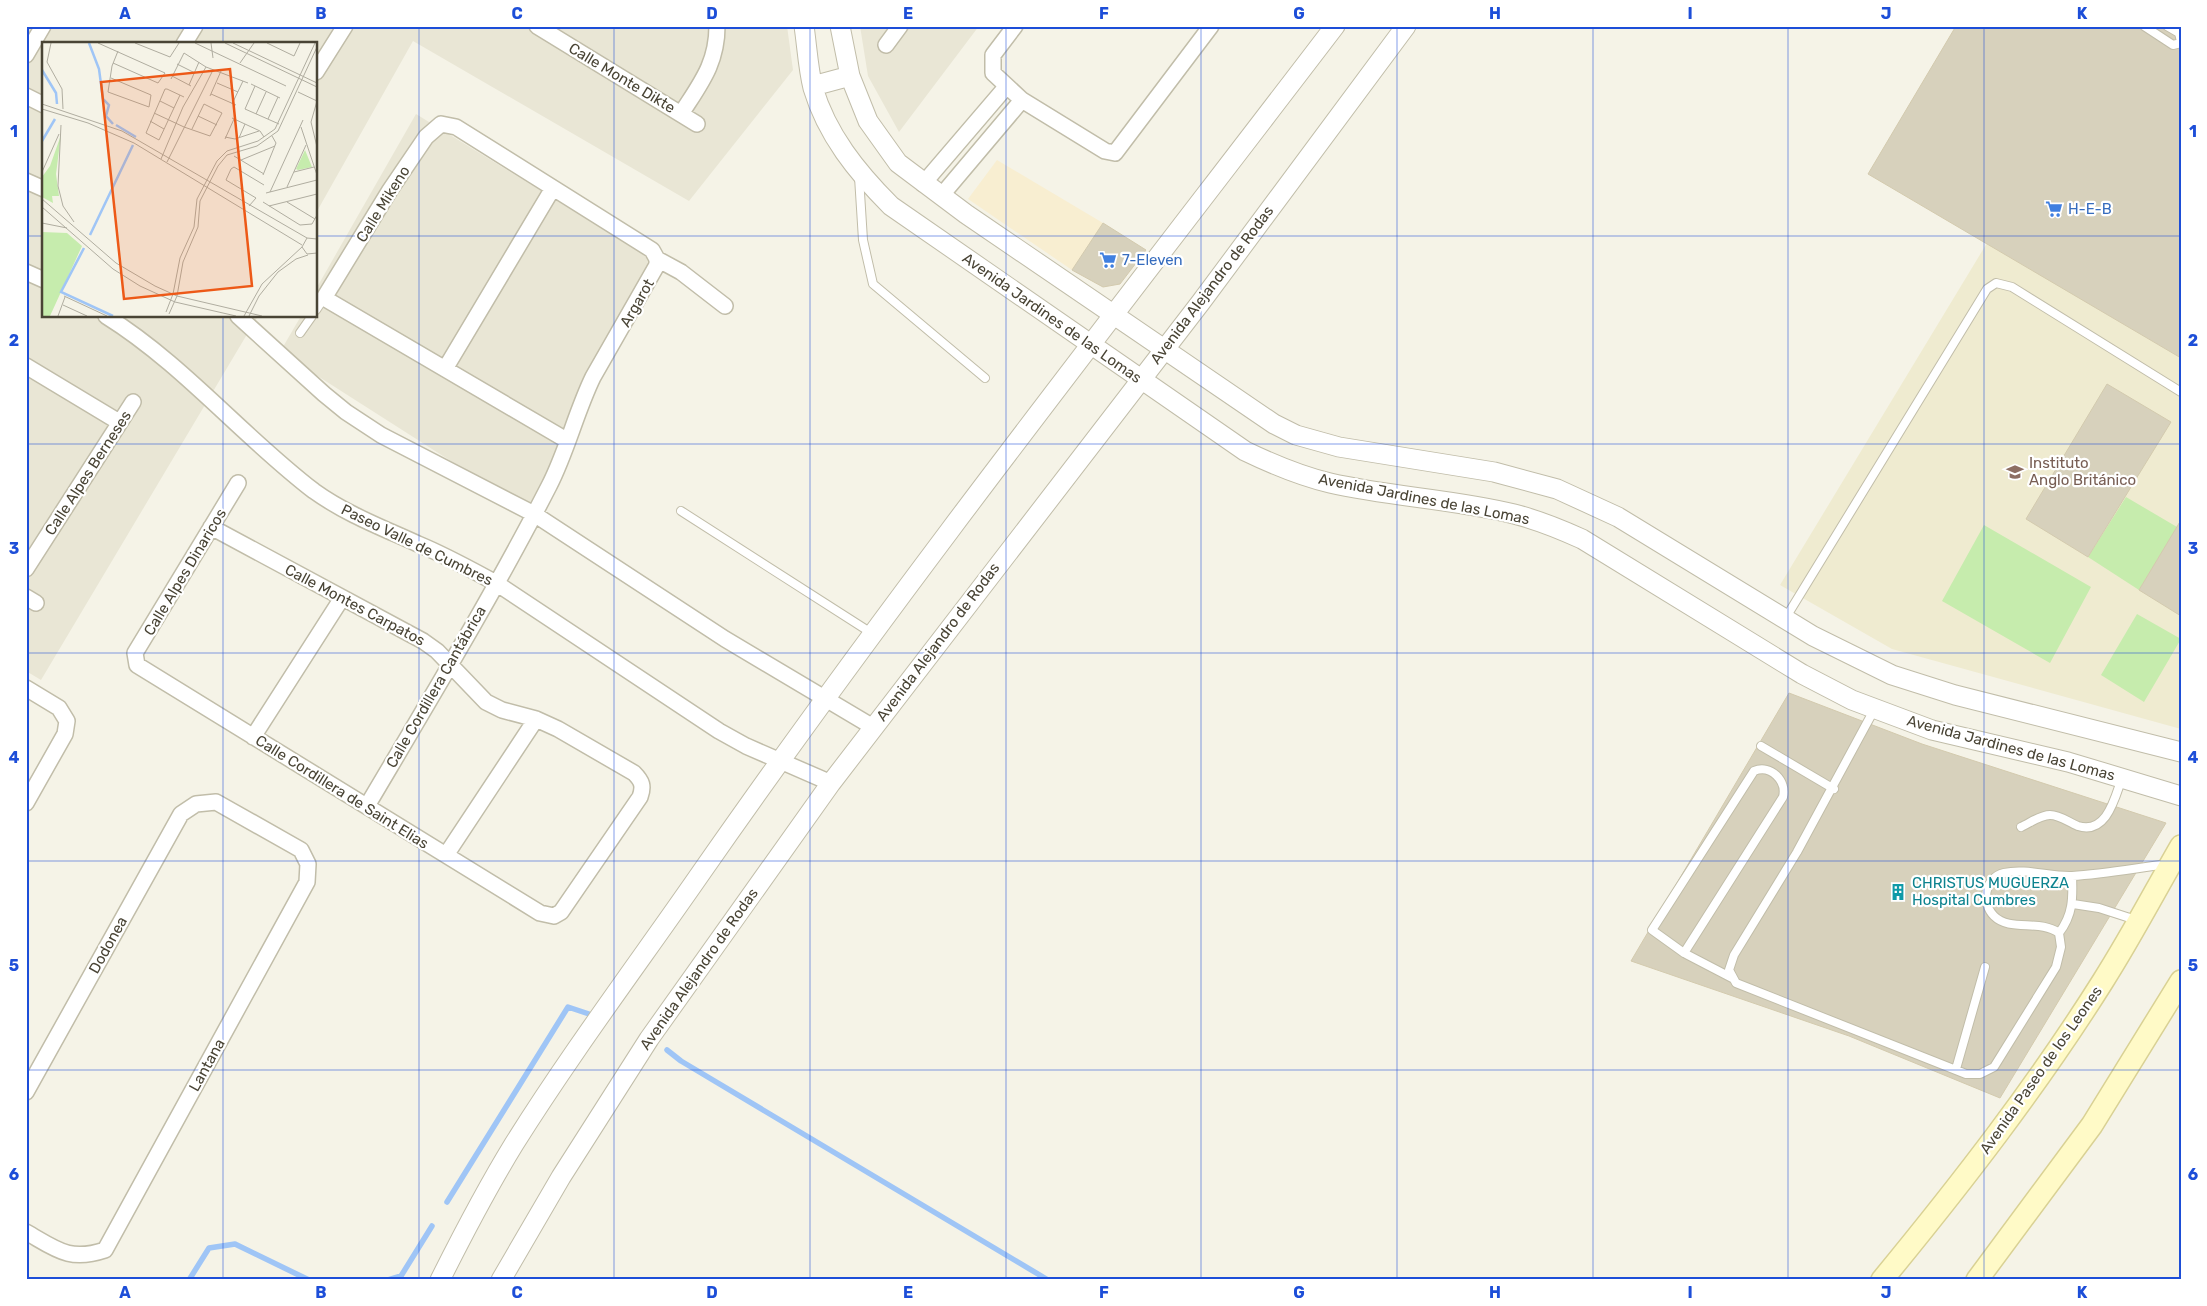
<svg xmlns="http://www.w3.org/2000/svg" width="2207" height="1306" viewBox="0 0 2207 1306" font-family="Rubik,sans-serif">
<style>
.residential{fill:#e9e6d5}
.commercial{fill:#f8eed1}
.education{fill:#efebd0}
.green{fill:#c6ecad}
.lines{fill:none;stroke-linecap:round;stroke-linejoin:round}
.stream{stroke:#9fc5f6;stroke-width:5.5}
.building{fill:#d7d1bc;stroke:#d3caae}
.service-casing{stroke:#c1bda9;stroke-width:10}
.minor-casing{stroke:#c1bda9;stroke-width:18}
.tertiary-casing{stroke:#c1bda9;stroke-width:21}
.secondary-casing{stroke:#d9d194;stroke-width:24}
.service{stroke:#fff;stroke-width:8}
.minor{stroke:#fff;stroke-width:15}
.tertiary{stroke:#fff;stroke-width:19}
.secondary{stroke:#fffac7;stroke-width:21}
.grid{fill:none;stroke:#1d4ed8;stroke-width:1;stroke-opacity:0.55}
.labels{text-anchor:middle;stroke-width:4.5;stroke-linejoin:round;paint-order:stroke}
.street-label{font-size:15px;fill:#494435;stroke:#fff}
.shop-label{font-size:15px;fill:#366cbe;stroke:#fff;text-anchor:start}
.education-label{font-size:15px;fill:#785e54;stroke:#fff;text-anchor:start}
.culture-label{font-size:15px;fill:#0d838f;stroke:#fff;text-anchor:start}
.inset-river{fill:none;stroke:#9fc5f6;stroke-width:2.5}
.inset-road{fill:none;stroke:#b0ada0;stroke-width:1}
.view{fill:#ed5917;fill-opacity:0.15;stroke:#ed5917;stroke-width:2.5}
.inset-edge{fill:none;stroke:#494435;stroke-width:2.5}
.neatline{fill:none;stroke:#1d4ed8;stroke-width:2}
.grid-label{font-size:16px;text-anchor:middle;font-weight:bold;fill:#1d4ed8}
</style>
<rect width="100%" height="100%" fill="#f5f3e7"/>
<path class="residential" d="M 26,26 L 787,26 L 793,70 L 689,201 L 413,41 L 316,213 L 316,44 L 44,44 L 44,316 L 258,316 L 41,680 L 26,671 Z
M 860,26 L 979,26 L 899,132 L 868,76 Z
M 416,114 L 652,259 L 534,514 L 280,352 L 301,316 L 316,316 L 316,289 Z"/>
<path class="commercial" d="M 997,160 L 1103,223 L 1072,270 L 968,199 Z"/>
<path class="education" d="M 1987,243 L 2181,358 L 2181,729 L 1892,649 L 1780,585 Z"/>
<path class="green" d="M 2126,497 L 2177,527 L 2139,590 L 2088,557 Z
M 1984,525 L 2091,587 L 2050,663 L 1942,601 Z
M 2137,614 L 2181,639 L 2144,702 L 2101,675 Z"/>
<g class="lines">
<path class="stream" d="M 667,1050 L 681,1061 L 1048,1280
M 447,1202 L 568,1007 L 589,1014
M 189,1280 L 209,1248 L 235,1244 L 309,1280
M 388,1280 L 401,1276 L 432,1226"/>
</g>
<path class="building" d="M 1956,26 L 2181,26 L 2181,358 L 1868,174 Z
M 1103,223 L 1146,250 L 1120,284 L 1103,287 L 1072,270 Z
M 2107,384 L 2171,422 L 2088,557 L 2026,519 Z
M 2181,520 L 2181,616 L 2139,590 Z
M 1789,693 L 1922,744 L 2166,823 L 2000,1098 L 1849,1036 L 1631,961 Z"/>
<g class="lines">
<g class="service-casing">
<path id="service" d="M 2144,26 L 2173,45 L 2181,43
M 2167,26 L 2179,33 L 2181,42
M 859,177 L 863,240 L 873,284 L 985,378
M 316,310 L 324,298
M 300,333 L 312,316
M 681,511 L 873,634
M 1785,619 L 1987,289 L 1996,283 L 2012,287 L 2181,392
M 1874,710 L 1797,852 L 1734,955 L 1729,970 L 1736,983 L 1966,1074 L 1980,1074 L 1994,1067 L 2056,967 L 2061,947 L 2059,933 C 2040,919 2010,932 1994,916 C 1981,903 1984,878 2004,873 C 2026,868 2050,877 2072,876 C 2104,874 2136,868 2168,864
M 1761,746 L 1834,789
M 2021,827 C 2030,823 2040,815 2050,815 C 2060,815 2068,822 2078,826 C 2107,835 2115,797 2122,778
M 2073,904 L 2099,908 L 2136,920
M 2059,933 C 2073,915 2073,898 2072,876
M 1684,953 L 1783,797 C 1787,781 1771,764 1754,771 L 1652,930 L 1684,953 L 1732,978
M 1956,1069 L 1985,967"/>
</g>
<g class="minor-casing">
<path id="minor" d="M 537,26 L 697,124
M 1015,26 L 993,55 L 993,73 L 1022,100 L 1105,151 L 1115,153 L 1211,26
M 184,44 L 195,26
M 886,45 L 900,26
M 26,55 L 43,26
M 316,72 L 345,26
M 26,96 L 44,105
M 681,114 C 700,84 717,64 717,26
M 26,181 L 44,189
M 923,184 L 1006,87
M 941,196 L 1022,100
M 657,259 L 681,272 L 725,306
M 26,272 L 44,280
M 106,316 C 183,364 242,436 314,491 C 346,514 383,528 418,544 C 445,555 470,569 496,583 L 719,731 L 746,746 L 831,783
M 238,316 L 324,394 L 346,412 L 381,435 L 534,514 L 725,639 L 873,727
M 26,366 L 119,422
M 445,369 L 553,188
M 211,527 L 423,641 L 437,651 L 486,702 L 502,710 L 536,719 L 558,729 L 634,773 C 642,781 644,786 640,797 L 561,912 L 554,916 L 540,913 L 137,665 L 135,653 L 238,483
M 26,569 L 133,402
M 26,597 L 36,603
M 26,688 L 59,708 L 67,721 L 65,734 L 26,803
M 253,737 L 342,598
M 367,806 C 429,701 493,595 549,486 C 567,451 576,412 593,377 L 657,265 L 657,259 L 652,250 L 456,127 L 441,124 L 426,137 L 390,190 L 324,298 L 568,441
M 446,855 L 536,719
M 26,1092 L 181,814 L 196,804 L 216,802 L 301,850 L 308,864 L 307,882 L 105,1250 C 69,1262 56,1249 26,1232"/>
</g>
<g class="tertiary-casing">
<path id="tertiary" d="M 804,26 C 807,46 808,68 813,88 C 827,135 857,172 891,206 L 1245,451 C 1272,464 1300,476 1330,483 C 1391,497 1454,499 1514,514 C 1538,520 1560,529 1582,539 L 1802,674 L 1852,700 L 1932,730 L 2068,762 L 2181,796
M 840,26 L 850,76 L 868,121 L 898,163 L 966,214 L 1274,424 L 1296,435 L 1339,447 L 1494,472 L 1557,489 L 1618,517 L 1813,636 L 1892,675 L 1955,695 L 2181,752
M 813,86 L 850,76
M 440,1280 C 463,1234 487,1188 514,1144 C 573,1050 640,961 703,870 C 904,582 1122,305 1335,26
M 501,1280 L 561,1177 L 649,1039 L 831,783 L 1201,302 L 1406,26"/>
</g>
<g class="secondary-casing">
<path id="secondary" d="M 1882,1280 C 1961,1184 2037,1086 2103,981 C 2131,937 2155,891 2181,846
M 1977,1280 L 2092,1125 L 2181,981"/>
</g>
<use href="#service" class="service"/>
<use href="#minor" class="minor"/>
<use href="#tertiary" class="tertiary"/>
<use href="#secondary" class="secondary"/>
</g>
<path class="grid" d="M 223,26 L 223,44M 419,26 L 419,1280M 614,26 L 614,1280M 810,26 L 810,1280M 1006,26 L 1006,1280M 1201,26 L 1201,1280M 1397,26 L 1397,1280M 1593,26 L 1593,1280M 1788,26 L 1788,1280M 1984,26 L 1984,1280M 26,236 L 44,236M 316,236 L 2181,236M 223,316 L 223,1280M 26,444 L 2181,444M 26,653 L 2181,653M 26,861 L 2181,861M 26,1070 L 2181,1070"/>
<defs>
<g id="supermarket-bare" transform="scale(1.35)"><path d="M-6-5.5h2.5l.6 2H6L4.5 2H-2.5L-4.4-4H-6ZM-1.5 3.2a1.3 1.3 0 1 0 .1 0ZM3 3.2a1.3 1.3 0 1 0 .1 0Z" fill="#3f7fe0" stroke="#fff" stroke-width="2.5" paint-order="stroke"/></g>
<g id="school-bare" transform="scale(1.35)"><path d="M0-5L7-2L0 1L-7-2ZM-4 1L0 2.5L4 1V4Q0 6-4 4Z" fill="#8d6e63" stroke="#fff" stroke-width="2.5" paint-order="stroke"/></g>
<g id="building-bare" transform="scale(1.35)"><path d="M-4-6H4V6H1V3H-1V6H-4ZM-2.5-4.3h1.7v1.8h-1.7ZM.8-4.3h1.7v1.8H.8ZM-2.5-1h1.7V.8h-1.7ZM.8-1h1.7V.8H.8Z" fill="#0f9aa8" stroke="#fff" stroke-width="2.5" paint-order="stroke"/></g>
</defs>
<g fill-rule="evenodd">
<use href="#supermarket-bare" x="2054" y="209"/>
<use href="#supermarket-bare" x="1108" y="260"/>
<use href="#school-bare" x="2015" y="472"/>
<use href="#building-bare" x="1898" y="892"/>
</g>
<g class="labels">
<g class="street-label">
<text transform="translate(622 78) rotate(31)" y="5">Calle Monte Dikte</text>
<text transform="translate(383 204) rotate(-58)" y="5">Calle Mikeno</text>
<text transform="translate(1212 285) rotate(-53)" y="5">Avenida Alejandro de Rodas</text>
<text transform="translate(637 303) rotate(-60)" y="5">Argarot</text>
<text transform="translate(1052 318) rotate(35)" y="5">Avenida Jardines de las Lomas</text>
<text transform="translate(88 473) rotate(-57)" y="5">Calle Alpes Berneses</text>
<text transform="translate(1424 499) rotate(11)" y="5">Avenida Jardines de las Lomas</text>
<text transform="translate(417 545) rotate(26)" y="5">Paseo Valle de Cumbres</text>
<text transform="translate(185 572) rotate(-59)" y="5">Calle Alpes Dinaricos</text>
<text transform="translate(355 605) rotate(28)" y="5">Calle Montes Carpatos</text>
<text transform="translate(938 642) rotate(-53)" y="5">Avenida Alejandro de Rodas</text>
<text transform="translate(436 687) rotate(-60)" y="5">Calle Cordillera Cantábrica</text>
<text transform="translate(2011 748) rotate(15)" y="5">Avenida Jardines de las Lomas</text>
<text transform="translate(342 792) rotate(32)" y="5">Calle Cordillera de Saint Elias</text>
<text transform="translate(108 945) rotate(-61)" y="5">Dodonea</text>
<text transform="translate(699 969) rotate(-55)" y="5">Avenida Alejandro de Rodas</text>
<text transform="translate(207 1065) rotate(-61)" y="5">Lantana</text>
<text transform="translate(2041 1070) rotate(-55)" y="5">Avenida Paseo de los Leones</text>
</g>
<g class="shop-label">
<text x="2068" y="214">H-E-B</text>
<text x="1122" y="265">7-Eleven</text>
</g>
<g class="education-label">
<text x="2029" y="468">Instituto<tspan x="2029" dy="17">Anglo Británico</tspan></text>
</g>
<g class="culture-label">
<text x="1912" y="888">CHRISTUS MUGUERZA<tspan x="1912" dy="17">Hospital Cumbres</tspan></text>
</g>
</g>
<g transform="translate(42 42)">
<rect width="275" height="275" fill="#f5f3e7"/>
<path d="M 19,93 L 14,132 L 17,154 L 10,154 L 11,161 L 0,155 L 0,135 L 8,124 ZM 263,108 L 270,125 L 256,128 L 254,127 ZM 0,190 L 25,191 L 40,204 L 8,274 L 0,274 Z" fill="#c6ecad"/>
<path class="inset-river" d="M 47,1 L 57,27 L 61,57 L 67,63 L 64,74 L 71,82M 0,28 L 14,51 L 15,62M 74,83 L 94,95M 0,99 L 13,77M 48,193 L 91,103M 42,206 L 19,250 L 71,274"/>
<path class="inset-road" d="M 9,1 L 5,20 L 20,47 L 21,67M 56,1 L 123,31 L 116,41 L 71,21M 93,1 L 128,15 L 137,1M 153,1 L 244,44M 169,1 L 171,16M 183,1 L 275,45M 191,1 L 275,41M 225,1 L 252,14 L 258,1M 198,21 L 212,1M 135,22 L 153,31M 130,34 L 149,44M 69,36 L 109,53 L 107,65 L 66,50 L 70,24 L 76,9M 129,37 L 142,11 L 164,25 L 206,41M 175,41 L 196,50M 209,42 L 238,56M 147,43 L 157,20M 213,44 L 203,67 L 237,82M 256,50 L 275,59 L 269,80 L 275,105M 169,52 L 194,63M 138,53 L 117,98 L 104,91 L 123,47 L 125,47 L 142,55M 168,54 L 179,29M 118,59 L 132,66M 0,62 L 80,89 L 265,196M 190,62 L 201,39M 0,67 L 46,81 L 92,101 L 260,203M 275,67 L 275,92M 112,71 L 142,85 L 168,94 L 180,71 L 162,62 L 150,87M 214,72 L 224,50M 156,74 L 175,83M 190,76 L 218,89 L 222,95M 226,77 L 236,55M 108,79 L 122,87M 19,83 L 16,144 L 21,164 L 32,180M 259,85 L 275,133M 183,95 L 193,97 L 217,89M 197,96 L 203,82M 183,97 L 192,77M 192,114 L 222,132M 119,117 L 141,65 L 164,25M 199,118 L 233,104M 125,120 L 171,28M 0,130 L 17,92M 252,130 L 272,125M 221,133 L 234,101 L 230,94M 245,145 L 264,103M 228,150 L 261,78M 224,151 L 275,138M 0,157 L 74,221 L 113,244 L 135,254 L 220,274M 221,160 L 258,183 L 270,182 L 275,173M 245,160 L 273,177M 207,164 L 214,156 L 184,138 L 189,127 L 192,125 L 222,143M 227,164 L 275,152M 0,165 L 71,227 L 98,244 L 133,260 L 194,274M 0,181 L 25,186M 275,197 L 265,196 L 260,205 L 265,212 L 275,211M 22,254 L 65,274M 21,263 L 45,274M 124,270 L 131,252 L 138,216 L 152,185 L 155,157 L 175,119 L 185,109 L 216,99 L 233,87 L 273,1M 127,272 L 135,254 L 141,220 L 156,185 L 158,159 L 176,124 L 185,113 L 215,104 L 236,89 L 275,5M 16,274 L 23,255M 202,274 L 220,242 L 260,205M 207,274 L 217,254 L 236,230 L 254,217 L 266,213"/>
<path class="view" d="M 188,27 L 210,244 L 82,257 L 59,40 Z"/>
<rect width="275" height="275" class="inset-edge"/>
</g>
<rect width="2207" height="1306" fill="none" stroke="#ffffff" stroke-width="55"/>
<rect x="28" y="28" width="2152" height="1250" class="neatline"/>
<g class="grid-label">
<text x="125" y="19">A</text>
<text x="321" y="19">B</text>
<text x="517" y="19">C</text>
<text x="712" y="19">D</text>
<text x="908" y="19">E</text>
<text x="1104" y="19">F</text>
<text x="1299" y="19">G</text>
<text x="1495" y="19">H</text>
<text x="1690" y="19">I</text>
<text x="1886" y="19">J</text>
<text x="2082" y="19">K</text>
<text x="14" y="137">1</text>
<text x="2193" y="137">1</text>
<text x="14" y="346">2</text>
<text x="2193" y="346">2</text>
<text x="14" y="554">3</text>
<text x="2193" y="554">3</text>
<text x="14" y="763">4</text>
<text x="2193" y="763">4</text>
<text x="14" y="971">5</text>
<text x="2193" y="971">5</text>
<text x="14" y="1180">6</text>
<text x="2193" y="1180">6</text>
<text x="125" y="1298">A</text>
<text x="321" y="1298">B</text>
<text x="517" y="1298">C</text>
<text x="712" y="1298">D</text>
<text x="908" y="1298">E</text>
<text x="1104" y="1298">F</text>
<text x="1299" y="1298">G</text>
<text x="1495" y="1298">H</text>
<text x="1690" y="1298">I</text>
<text x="1886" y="1298">J</text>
<text x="2082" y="1298">K</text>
</g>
</svg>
